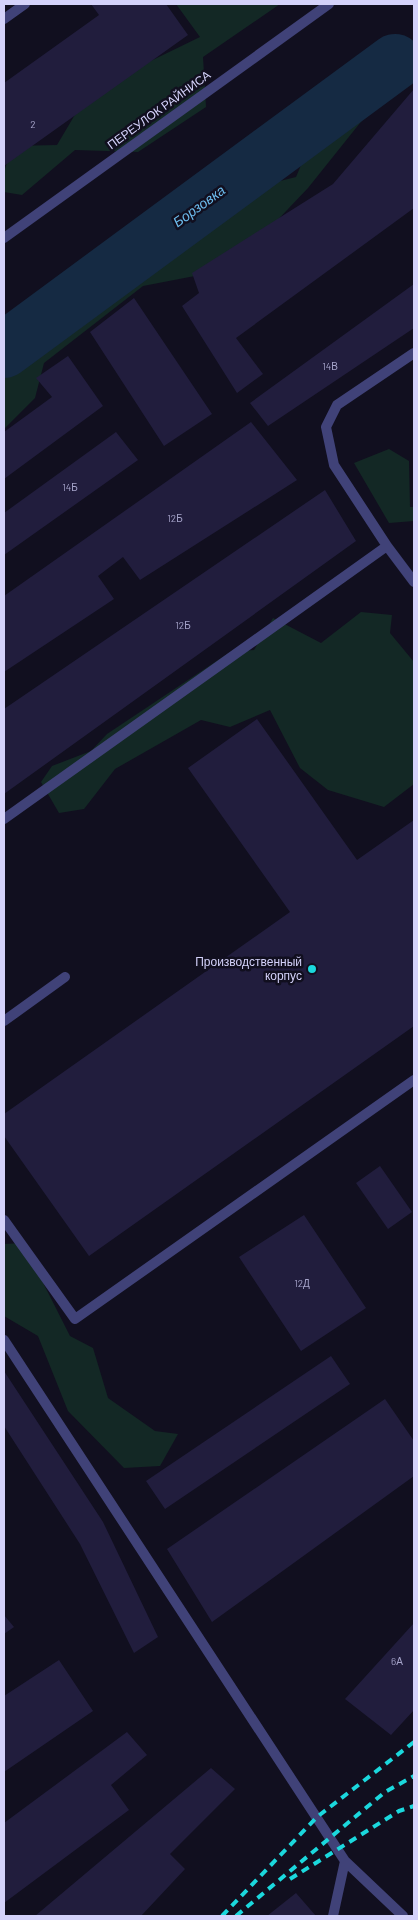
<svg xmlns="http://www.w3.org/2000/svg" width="418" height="1920" viewBox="0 0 418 1920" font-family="Barlow,sans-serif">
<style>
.green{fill:#132825}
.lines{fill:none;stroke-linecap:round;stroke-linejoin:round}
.river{stroke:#152a43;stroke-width:56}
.building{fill:#211d3d}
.lane{stroke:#404278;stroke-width:10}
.street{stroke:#404278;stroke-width:10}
.rail{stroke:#1bd8dd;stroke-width:4;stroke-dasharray:8 6;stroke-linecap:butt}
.poi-dot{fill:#1bd8dd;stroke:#110f1f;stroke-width:2}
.labels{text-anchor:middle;stroke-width:5;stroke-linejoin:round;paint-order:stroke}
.number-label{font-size:10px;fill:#a7a5cb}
.street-label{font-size:12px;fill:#d4d2fa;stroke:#110f1f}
.poi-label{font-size:12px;fill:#d4d2fa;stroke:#110f1f;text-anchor:end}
.water-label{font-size:14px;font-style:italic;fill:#6cbced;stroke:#110f1f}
</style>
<rect width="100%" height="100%" fill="#110f1f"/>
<path class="green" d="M 176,4 L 280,4 L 203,57 L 206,107 L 138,152 L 75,150 L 22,195 L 4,192 L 4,172 L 12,146 L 57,145 L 89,91 L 200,37 Z
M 373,55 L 388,88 L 308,188 L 231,269 L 143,286 L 44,363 L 35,398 L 4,429 L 4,364 L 73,312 L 86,285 L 135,242 L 186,249 L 272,183 L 296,177 L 334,88 Z
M 389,449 L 409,461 L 410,507 L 414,507 L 414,521 L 389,523 L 354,463 Z
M 361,612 L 392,615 L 390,633 L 414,662 L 414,784 L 384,807 L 328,790 L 300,768 L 270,710 L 230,727 L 201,720 L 115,769 L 84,809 L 59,813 L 41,782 L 52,766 L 91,751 L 107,734 L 230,652 L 254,650 L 273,618 L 321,643 Z
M 23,1243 L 70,1336 L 93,1348 L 108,1398 L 155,1431 L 178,1434 L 160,1466 L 124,1468 L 68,1411 L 38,1336 L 4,1316 L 4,1244 Z"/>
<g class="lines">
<path class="river" d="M 4,350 L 395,62"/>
</g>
<path class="building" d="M 91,4 L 166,4 L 188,35 L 4,166 L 4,83 L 99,15 Z
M 414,89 L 414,208 L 236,338 L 263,374 L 237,393 L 182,306 L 199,293 L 192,273 L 333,184 Z
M 414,284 L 414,328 L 268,426 L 250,403 Z
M 134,298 L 212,414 L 164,446 L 90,332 Z
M 68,356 L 103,406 L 4,479 L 4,432 L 52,397 L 36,378 Z
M 251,422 L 297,480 L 140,580 L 123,557 L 98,576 L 114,599 L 4,672 L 4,596 Z
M 116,432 L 138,460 L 4,555 L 4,513 Z
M 325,490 L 356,541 L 4,794 L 4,709 Z
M 257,719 L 357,860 L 414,820 L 414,1026 L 89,1256 L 4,1136 L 4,1114 L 290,912 L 188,768 Z
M 380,1166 L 412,1212 L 388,1229 L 356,1183 Z
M 304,1215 L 366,1308 L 301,1351 L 239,1257 Z
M 331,1356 L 350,1384 L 165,1509 L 146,1481 Z
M 4,1371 L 103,1522 L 158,1637 L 134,1653 L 80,1544 L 4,1426 Z
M 385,1399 L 414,1441 L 414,1476 L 212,1622 L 167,1549 Z
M 4,1615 L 14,1627 L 4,1634 Z
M 414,1623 L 414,1710 L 391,1735 L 345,1699 Z
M 59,1660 L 93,1711 L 4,1772 L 4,1696 Z
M 127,1732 L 147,1755 L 111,1785 L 129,1810 L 4,1903 L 4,1823 Z
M 211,1768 L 235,1789 L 170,1854 L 185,1869 L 141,1916 L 35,1916 Z
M 296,1893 L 316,1916 L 267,1916 Z"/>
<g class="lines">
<path class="lane" d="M 4,19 L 25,4
M 414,353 L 337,405 L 326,427 L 334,465 L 387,546 L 414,582
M 4,819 L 387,546
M 4,1021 L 65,977
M 4,1220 L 75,1319 L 414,1080
M 4,1340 L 345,1861 L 403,1916
M 333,1916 L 345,1861"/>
<path class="street" d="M 4,238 L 329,4"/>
<path class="rail" d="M 290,1879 L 399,1811 L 414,1806
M 222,1916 L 317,1817 L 414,1742
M 236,1916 L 385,1792 L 414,1776"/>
</g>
<circle class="poi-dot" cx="312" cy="969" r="5"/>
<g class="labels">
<g class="number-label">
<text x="33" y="128">2</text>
<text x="330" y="370">14В</text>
<text x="70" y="491">14Б</text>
<text x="175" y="522">12Б</text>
<text x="183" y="629">12Б</text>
<text x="302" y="1287">12Д</text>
<text x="397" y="1665">6А</text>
</g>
<g class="street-label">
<text transform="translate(159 110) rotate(-36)" y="4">ПЕРЕУЛОК РАЙНИСА</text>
</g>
<g class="poi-label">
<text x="302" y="966">Производственный<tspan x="302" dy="14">корпус</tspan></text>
</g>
<g class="water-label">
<text transform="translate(199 206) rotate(-36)" y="5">Борзовка</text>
</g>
</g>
<rect width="418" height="1920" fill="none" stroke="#d4d2fa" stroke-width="10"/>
</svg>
